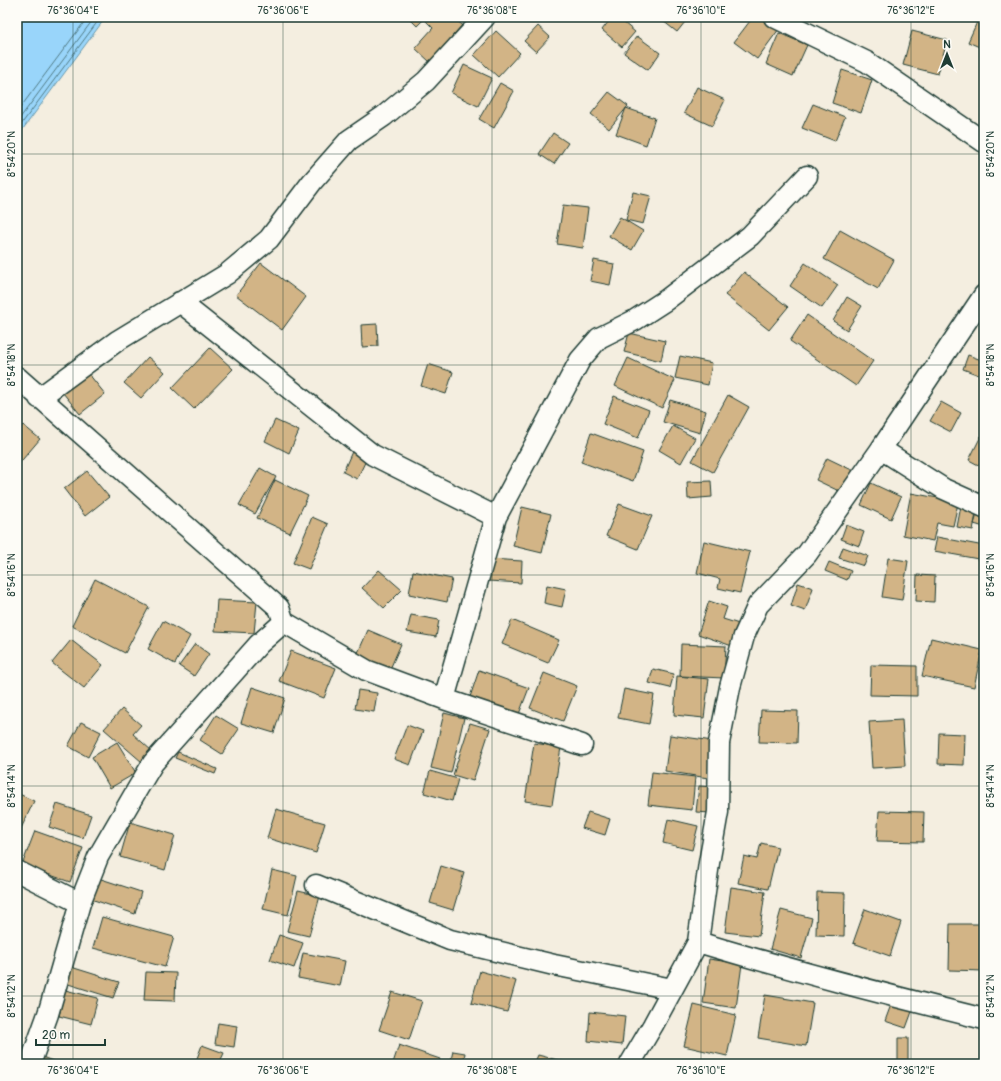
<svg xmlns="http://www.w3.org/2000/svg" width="1001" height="1081" viewBox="0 0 1001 1081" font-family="Pangolin,sans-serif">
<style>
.water{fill:#99d5fa;stroke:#6898ab}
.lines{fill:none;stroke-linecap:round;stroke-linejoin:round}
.shore{stroke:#507a83;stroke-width:1}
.building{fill:#d2b486;stroke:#1f3d34}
.minor-casing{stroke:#1f3d34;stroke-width:23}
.minor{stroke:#fdfcf7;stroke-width:20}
.ticks{fill:none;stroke:#1f3d34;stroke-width:1;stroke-opacity:0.45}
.neatline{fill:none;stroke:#1f3d34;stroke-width:1.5}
.ticks-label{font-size:10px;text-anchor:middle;fill:#1f3d34}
</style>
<rect width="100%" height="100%" fill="#f4eee0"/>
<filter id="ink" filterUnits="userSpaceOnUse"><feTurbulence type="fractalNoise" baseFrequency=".025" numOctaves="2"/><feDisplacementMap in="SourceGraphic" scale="8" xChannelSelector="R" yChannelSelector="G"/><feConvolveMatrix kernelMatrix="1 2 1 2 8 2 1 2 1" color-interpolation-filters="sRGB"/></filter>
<g filter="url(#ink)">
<path class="water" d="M 17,17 L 106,17 L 17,137 Z"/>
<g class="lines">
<path class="shore" d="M 17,112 L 88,17
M 17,122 L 95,17
M 17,130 L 101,17"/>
</g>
<path class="building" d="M 408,17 L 426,17 L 417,26 Z
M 429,17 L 453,17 L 462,25 L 430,62 L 415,48 L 433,28 L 426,21 Z
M 612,17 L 617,17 L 635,32 L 622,47 L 602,30 Z
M 658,17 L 689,17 L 677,32 Z
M 753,17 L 762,17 L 779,29 L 757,59 L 734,42 Z
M 977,22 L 984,25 L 984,49 L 968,42 Z
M 538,26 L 550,37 L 536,52 L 524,41 Z
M 496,31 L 520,53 L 498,77 L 474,55 Z
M 912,31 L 947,40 L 938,74 L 903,65 Z
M 779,33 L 807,45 L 793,76 L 766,64 Z
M 637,36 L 660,53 L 648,70 L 624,53 Z
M 464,65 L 492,78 L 478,106 L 451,93 Z
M 842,70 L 872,80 L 861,113 L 832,103 Z
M 500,83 L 514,91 L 494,128 L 479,119 Z
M 697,87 L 725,100 L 712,126 L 684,113 Z
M 609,92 L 628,106 L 609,129 L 591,114 Z
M 813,104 L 845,117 L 835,141 L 802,128 Z
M 626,108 L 655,118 L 646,145 L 616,134 Z
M 553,133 L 568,143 L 554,164 L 539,154 Z
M 633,192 L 651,196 L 643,224 L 626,220 Z
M 563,205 L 588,208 L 583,248 L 557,244 Z
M 620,217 L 643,231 L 632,250 L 609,236 Z
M 840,230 L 894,260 L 878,289 L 824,259 Z
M 594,260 L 614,264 L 610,285 L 590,281 Z
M 261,263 L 306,297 L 282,330 L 236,295 Z
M 805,263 L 838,285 L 822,308 L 790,286 Z
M 744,272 L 788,307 L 769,330 L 725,295 Z
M 847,297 L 862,306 L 847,330 L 833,321 Z
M 807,315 L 873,361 L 856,386 L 790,341 Z
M 377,324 L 378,346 L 362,347 L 361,325 Z
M 629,333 L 665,341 L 661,361 L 624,352 Z
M 210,348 L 233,369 L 194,409 L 172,388 Z
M 968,355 L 984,361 L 984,377 L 963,369 Z
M 680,356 L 712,363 L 708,385 L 675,378 Z
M 148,357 L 165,372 L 141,398 L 124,383 Z
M 628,358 L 675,380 L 662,408 L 615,386 Z
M 428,364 L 453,372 L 446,394 L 421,386 Z
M 88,373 L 105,394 L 80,414 L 63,393 Z
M 728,395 L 749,407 L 713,472 L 692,461 Z
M 614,396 L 649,410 L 638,438 L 603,424 Z
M 670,400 L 706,411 L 700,433 L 663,422 Z
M 941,402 L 961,413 L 951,432 L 930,421 Z
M 275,420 L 299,431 L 289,453 L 265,441 Z
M 23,425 L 40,439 L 17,466 L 17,431 Z
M 673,426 L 695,438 L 681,463 L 659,450 Z
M 591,433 L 643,452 L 633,481 L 581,462 Z
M 981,436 L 984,438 L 984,463 L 982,467 L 969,460 Z
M 354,447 L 369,454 L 357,479 L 343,472 Z
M 827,458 L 856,472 L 845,494 L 816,480 Z
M 260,468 L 276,477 L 255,514 L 239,505 Z
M 87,471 L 109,497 L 85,516 L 64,489 Z
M 275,480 L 308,496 L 290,533 L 257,518 Z
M 711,481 L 712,497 L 688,499 L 687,482 Z
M 871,483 L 901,497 L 891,519 L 861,505 Z
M 940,489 L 960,494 L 953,526 L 937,523 L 933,541 L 903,535 L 911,493 L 938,498 Z
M 964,490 L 980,493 L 973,530 L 957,527 Z
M 983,495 L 984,495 L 984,527 L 974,524 Z
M 619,504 L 652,516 L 638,549 L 606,536 Z
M 522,507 L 551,514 L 542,553 L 513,546 Z
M 312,517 L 328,524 L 309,569 L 293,563 Z
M 846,525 L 864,532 L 859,546 L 841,539 Z
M 937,537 L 984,546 L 984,560 L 934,551 Z
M 704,541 L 750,552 L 740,593 L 718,588 L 720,579 L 697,573 Z
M 843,547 L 868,556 L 864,566 L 839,558 Z
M 888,558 L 908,561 L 902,600 L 882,597 Z
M 490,559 L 522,561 L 521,583 L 488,581 Z
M 829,562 L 851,571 L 847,580 L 825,571 Z
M 379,570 L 402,590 L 384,608 L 362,588 Z
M 413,571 L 452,579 L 447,602 L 409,594 Z
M 917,575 L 935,576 L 934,602 L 916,601 Z
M 95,579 L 149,607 L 125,653 L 72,626 Z
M 798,583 L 813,588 L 805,611 L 791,606 Z
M 547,585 L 566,589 L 562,607 L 544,603 Z
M 217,600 L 257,602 L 254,633 L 215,631 Z
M 709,601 L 727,607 L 723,619 L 739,624 L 732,646 L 698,634 Z
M 411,615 L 439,620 L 436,637 L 407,632 Z
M 512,620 L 559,640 L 548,663 L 502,644 Z
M 163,621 L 190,636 L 175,664 L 148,649 Z
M 368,630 L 401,644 L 390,669 L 357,655 Z
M 931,638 L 982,650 L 974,687 L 922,676 Z
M 71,640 L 103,665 L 84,688 L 52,663 Z
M 195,644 L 209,654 L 194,676 L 179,666 Z
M 681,644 L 726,646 L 724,678 L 680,676 Z
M 291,651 L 336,668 L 324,698 L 279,681 Z
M 871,665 L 917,666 L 917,696 L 870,695 Z
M 653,669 L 674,674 L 670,688 L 649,683 Z
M 479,670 L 529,688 L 519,714 L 470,697 Z
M 544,673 L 577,686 L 563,721 L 530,708 Z
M 677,676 L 709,679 L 704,718 L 674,715 Z
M 252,687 L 285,698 L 274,733 L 241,723 Z
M 624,689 L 654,695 L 649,724 L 618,718 Z
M 358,690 L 377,693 L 374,712 L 355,709 Z
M 122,709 L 141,725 L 133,734 L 152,751 L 142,762 L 104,729 Z
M 761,710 L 798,711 L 797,743 L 759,742 Z
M 444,713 L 464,718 L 451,773 L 431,768 Z
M 216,715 L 239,729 L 222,754 L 200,740 Z
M 902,720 L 905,766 L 872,768 L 869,722 Z
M 81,722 L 101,732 L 88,757 L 68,746 Z
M 470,723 L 490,729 L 473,781 L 453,775 Z
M 407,725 L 423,731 L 410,765 L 394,759 Z
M 939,733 L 965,734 L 964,765 L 938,764 Z
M 670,735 L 713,741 L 708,778 L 665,771 Z
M 117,742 L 136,773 L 110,788 L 92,757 Z
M 534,743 L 561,747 L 552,805 L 525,801 Z
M 178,752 L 217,769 L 215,774 L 175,758 Z
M 430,771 L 458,779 L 452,801 L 424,793 Z
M 652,772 L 695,777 L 692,810 L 648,805 Z
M 699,786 L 713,787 L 710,813 L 696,812 Z
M 17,793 L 34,801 L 17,837 Z
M 57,804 L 91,815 L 83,838 L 49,827 Z
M 276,809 L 325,823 L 316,853 L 267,838 Z
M 879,811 L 924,812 L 923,842 L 877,841 Z
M 588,812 L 610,819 L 605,835 L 582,828 Z
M 668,819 L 698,826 L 692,850 L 663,843 Z
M 130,822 L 175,835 L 165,870 L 120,857 Z
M 35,831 L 83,848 L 70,882 L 22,865 Z
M 761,843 L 778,847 L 768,889 L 738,883 L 744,856 L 757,859 Z
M 441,866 L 464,873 L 453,910 L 430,903 Z
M 272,870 L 297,876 L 288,915 L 263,909 Z
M 92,876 L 141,892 L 135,914 L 85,897 Z
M 731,887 L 765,892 L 759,936 L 725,932 Z
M 298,891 L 320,896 L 309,936 L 287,931 Z
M 817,892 L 845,893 L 844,936 L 816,935 Z
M 865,909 L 901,922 L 890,956 L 853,943 Z
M 781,910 L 812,918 L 801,958 L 770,949 Z
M 102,917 L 174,937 L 165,967 L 93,948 Z
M 950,924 L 984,924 L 984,971 L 949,970 Z
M 279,935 L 303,943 L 294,968 L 270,960 Z
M 303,953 L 345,961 L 340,986 L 298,978 Z
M 709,959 L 742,964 L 736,1008 L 703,1003 Z
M 71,967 L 119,982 L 113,998 L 65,983 Z
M 480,971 L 516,981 L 507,1012 L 471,1003 Z
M 146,972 L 176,973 L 175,1001 L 144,1000 Z
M 65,990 L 98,998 L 91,1024 L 59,1016 Z
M 392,992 L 422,1001 L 409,1040 L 379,1030 Z
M 765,995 L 813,1003 L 806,1046 L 758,1038 Z
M 892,1002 L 913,1009 L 906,1028 L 885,1021 Z
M 694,1005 L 736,1015 L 727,1056 L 684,1046 Z
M 590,1012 L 625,1016 L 622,1045 L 588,1041 Z
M 218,1023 L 237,1026 L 234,1047 L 215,1044 Z
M 898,1038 L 908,1038 L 908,1060 L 898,1060 Z
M 202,1045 L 224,1053 L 219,1064 L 204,1064 L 196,1061 Z
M 399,1045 L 440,1059 L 438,1064 L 393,1063 Z
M 453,1051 L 465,1053 L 463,1064 L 450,1064 Z
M 538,1055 L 573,1064 L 534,1064 Z
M 42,1057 L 61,1064 L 39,1064 Z"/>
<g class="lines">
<g class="minor-casing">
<path id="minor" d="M 774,17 L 867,62 L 984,142
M 180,302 L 373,455 L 496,517
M 17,377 L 279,608 L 284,622 L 259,644 L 153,763 L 138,788 L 98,857 L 80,903 L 48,1014 L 30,1064
M 39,398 L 117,341 L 227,274 L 269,239 L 312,182 L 349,140 L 384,116 L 426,81 L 485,17
M 881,449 L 944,489 L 984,507
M 284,622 L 366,670 L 444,699 L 582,745
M 444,699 L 496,517 L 580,360 L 599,338 L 635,320 L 666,300 L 750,236 L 807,176
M 17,871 L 80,903
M 316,885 L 450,940 L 554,965 L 672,989
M 698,942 C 793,971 888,995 984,1019
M 630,1064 L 653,1025 L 698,942 L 709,863 L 718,812 L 719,743 L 730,687 L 744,636 L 758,605 L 807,554 L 881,449 L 984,295"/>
</g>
<use href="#minor" class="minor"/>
</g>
</g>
<path class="ticks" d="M 73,17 L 73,1064M 283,17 L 283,1064M 492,17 L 492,1064M 701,17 L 701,1064M 911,17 L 911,1064M 17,154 L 984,154M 17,365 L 984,365M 17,575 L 984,575M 17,786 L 984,786M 17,996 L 984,996"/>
<rect width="1001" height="1081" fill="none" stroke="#fdfcf7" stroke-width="44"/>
<g transform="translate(947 54)" stroke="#fdfcf7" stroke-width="3" paint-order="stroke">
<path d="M0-3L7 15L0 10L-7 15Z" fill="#1f3d34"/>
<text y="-6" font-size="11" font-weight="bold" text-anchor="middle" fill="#1f3d34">N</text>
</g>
<path d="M36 1039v6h69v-6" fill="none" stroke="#1f3d34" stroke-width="2"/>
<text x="42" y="1039" font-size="12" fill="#1f3d34" stroke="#fdfcf7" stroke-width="3" paint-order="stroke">20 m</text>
<rect x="22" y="22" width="957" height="1037" class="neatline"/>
<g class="ticks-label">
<text x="73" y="14">76°36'04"E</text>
<text x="283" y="14">76°36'06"E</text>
<text x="492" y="14">76°36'08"E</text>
<text x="701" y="14">76°36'10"E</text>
<text x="911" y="14">76°36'12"E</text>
<text transform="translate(11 154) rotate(-90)" y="4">8°54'20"N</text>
<text transform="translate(990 154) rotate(-90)" y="4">8°54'20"N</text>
<text transform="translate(11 365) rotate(-90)" y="4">8°54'18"N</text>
<text transform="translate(990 365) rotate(-90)" y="4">8°54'18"N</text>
<text transform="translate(11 575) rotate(-90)" y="4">8°54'16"N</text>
<text transform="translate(990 575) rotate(-90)" y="4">8°54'16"N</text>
<text transform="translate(11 786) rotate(-90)" y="4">8°54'14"N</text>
<text transform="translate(990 786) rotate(-90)" y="4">8°54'14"N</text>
<text transform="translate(11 996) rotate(-90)" y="4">8°54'12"N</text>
<text transform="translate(990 996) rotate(-90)" y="4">8°54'12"N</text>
<text x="73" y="1074">76°36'04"E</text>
<text x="283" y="1074">76°36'06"E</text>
<text x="492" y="1074">76°36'08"E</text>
<text x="701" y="1074">76°36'10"E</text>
<text x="911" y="1074">76°36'12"E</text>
</g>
</svg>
